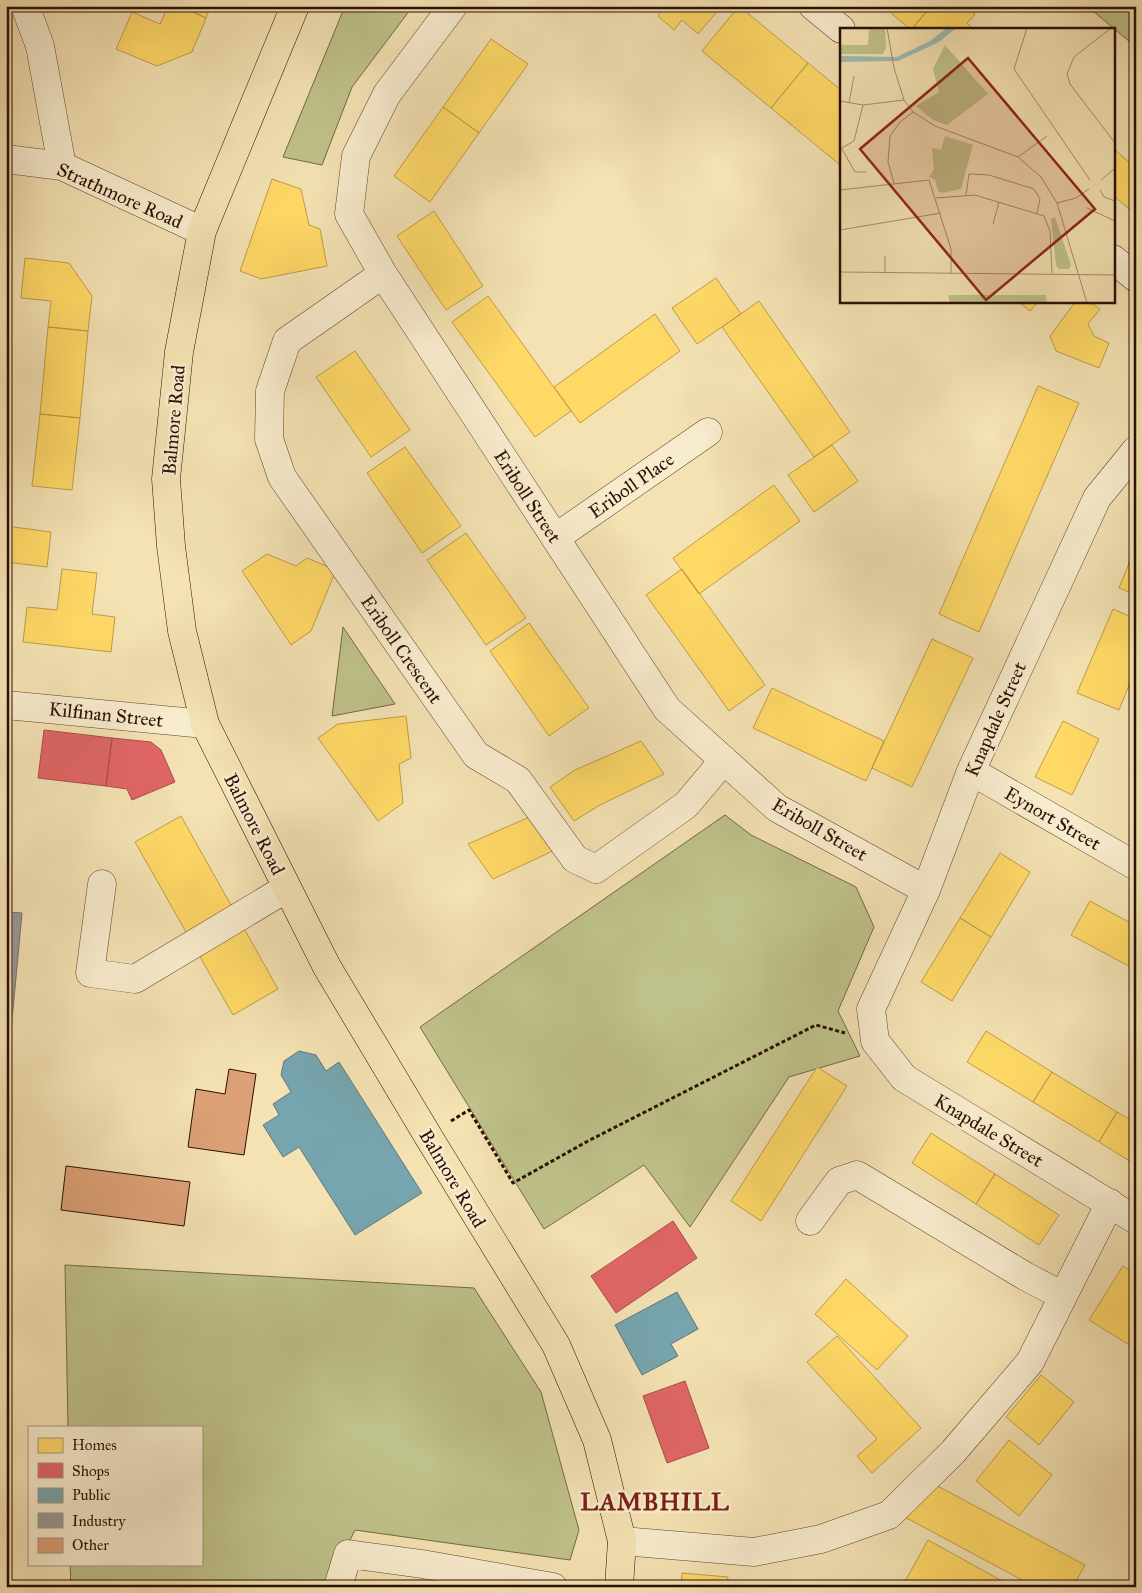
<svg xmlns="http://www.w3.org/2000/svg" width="1142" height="1593" viewBox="0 0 1142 1593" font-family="'IM FELL Great Primer',serif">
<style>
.green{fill:#bfc28a;stroke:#756847}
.homes{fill:#ffd966;stroke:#bf9c49}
.shops{fill:#e06666;stroke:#aa4c49}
.public{fill:#76a5af;stroke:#60787c}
.industry{fill:#999;stroke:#78706c}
.building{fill:#dea177;stroke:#2b0f04}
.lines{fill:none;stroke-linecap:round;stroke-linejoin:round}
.minor-casing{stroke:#5d4430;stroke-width:29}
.major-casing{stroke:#2b0f04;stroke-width:29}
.path{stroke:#2b0f04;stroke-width:3;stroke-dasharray:4 2.5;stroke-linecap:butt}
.minor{stroke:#f8ecce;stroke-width:28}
.major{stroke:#f4e2b3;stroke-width:28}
.labels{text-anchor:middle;stroke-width:5;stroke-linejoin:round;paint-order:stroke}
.street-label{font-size:19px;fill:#2b0f04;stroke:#f8ecce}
.district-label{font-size:24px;font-weight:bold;letter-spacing:1px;fill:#7a1f14;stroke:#f8ecce}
.inset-road{fill:none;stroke:#a48e6d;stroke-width:1}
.view{fill:#8f2418;fill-opacity:0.15;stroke:#8f2418;stroke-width:2.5}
.inset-edge{fill:none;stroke:#2b0f04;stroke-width:2.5}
</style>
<rect width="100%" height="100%" fill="#f4e2b3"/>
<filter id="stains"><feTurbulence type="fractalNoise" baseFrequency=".004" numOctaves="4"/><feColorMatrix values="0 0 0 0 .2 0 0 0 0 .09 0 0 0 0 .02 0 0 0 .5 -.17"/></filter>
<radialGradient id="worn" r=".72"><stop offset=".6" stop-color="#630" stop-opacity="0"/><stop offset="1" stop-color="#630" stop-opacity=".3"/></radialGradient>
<path class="green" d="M 345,6 L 413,6 L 352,87 L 322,165 L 283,157 Z
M 1087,6 L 1136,6 L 1136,47 Z
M 343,627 L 395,704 L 332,716 Z
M 725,815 L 751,835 L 856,887 L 874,927 L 838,1011 L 860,1056 L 789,1077 L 690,1227 L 644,1165 L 544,1229 L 420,1027 Z
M 65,1265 L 474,1288 L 541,1392 L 579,1530 L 570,1560 L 355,1530 L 327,1587 L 71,1587 L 70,1564 L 201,1564 L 201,1427 L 68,1427 Z"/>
<path class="homes" d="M 168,6 L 180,6 L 206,18 L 192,52 L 157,66 L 116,49 L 132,12 L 160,24 Z
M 180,6 L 211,6 L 206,18 Z
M 666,6 L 722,6 L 698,34 L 682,20 L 674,30 L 658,16 Z
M 739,6 L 808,63 L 771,108 L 702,51 Z
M 883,6 L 931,6 L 912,29 L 910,29 Z
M 931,6 L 965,6 L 975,14 L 967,23 L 973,29 L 912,29 Z
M 491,39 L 528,64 L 479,133 L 443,107 Z
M 808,63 L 841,90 L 840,165 L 771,108 Z
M 443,107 L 479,133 L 430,202 L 394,176 Z
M 1116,151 L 1136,168 L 1136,215 L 1113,195 L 1113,155 Z
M 272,179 L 301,189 L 309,225 L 320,229 L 327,266 L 261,279 L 240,271 Z
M 434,211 L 483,286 L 446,310 L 397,236 Z
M 25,258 L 69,263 L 92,296 L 88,331 L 48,327 L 51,301 L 21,298 Z
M 716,278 L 741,314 L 697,344 L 672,308 Z
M 488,296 L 571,411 L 535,437 L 452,322 Z
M 759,301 L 850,432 L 814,457 L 722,327 Z
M 1018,301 L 1039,301 L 1030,311 Z
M 1076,301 L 1088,301 L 1100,309 L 1088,324 L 1094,336 L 1109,343 L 1099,368 L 1056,351 L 1050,336 Z
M 655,314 L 680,351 L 580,423 L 554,387 Z
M 48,327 L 88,331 L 80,418 L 40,414 Z
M 355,351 L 410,430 L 371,457 L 316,377 Z
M 1038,386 L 1079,403 L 979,632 L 939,614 Z
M 40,414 L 80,418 L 72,490 L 32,486 Z
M 832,445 L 858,481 L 814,512 L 788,475 Z
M 405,447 L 461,526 L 422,553 L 367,473 Z
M 774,485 L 800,521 L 699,594 L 673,558 Z
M 6,526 L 51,532 L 47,567 L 6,562 Z
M 466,533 L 526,618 L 486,645 L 427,560 Z
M 1136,546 L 1136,595 L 1119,588 Z
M 267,554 L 296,566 L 307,558 L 336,570 L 311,631 L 291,645 L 242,571 Z
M 62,569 L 97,573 L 92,614 L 115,617 L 111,652 L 23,642 L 27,607 L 57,610 Z
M 682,569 L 765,685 L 729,711 L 646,595 Z
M 1113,609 L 1136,619 L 1136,673 L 1134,673 L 1119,710 L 1077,693 Z
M 529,623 L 589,708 L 549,736 L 490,651 Z
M 932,639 L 973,658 L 912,787 L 872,768 Z
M 772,688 L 884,741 L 866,781 L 753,728 Z
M 406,716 L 411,758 L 399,764 L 403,803 L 378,821 L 318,738 L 338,724 Z
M 1063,721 L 1099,739 L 1072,795 L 1035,777 Z
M 641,741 L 664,774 L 600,805 L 574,821 L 550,787 L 575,770 Z
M 534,815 L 557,849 L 493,879 L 468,844 Z
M 181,816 L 278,989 L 233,1015 L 135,842 Z
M 1000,853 L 1030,872 L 991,937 L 960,918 Z
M 1090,901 L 1136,926 L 1136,970 L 1071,935 Z
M 960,918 L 991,937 L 952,1001 L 921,982 Z
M 986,1031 L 1052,1072 L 1033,1102 L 967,1062 Z
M 817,1067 L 847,1086 L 761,1221 L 731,1201 Z
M 1052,1072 L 1117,1112 L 1099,1142 L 1033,1102 Z
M 1117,1112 L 1136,1123 L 1136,1165 L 1099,1142 Z
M 931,1133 L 995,1174 L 976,1204 L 912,1163 Z
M 995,1174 L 1059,1215 L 1039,1245 L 976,1204 Z
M 1123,1266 L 1136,1274 L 1136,1349 L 1089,1320 Z
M 846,1279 L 908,1336 L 877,1370 L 815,1314 Z
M 837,1336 L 921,1428 L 872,1473 L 857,1456 L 877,1439 L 807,1362 Z
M 1041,1375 L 1074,1402 L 1039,1445 L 1006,1417 Z
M 1009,1440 L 1052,1475 L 1019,1516 L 976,1481 Z
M 932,1483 L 1085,1565 L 1073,1587 L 1035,1587 L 903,1516 Z
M 928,1540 L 1013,1587 L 902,1587 Z
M 682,1573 L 728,1577 L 727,1587 L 681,1587 Z"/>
<path class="shops" d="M 44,730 L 112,738 L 106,786 L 38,778 Z
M 112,738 L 151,742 L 161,750 L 175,782 L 132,800 L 127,789 L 106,786 Z
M 673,1221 L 697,1258 L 616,1313 L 591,1276 Z
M 685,1381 L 709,1448 L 667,1463 L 643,1396 Z"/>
<path class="public" d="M 299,1051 L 316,1055 L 326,1071 L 339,1062 L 422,1193 L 355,1235 L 299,1147 L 283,1157 L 263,1125 L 279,1115 L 273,1104 L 291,1092 L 281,1075 L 284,1061 Z
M 677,1292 L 698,1329 L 671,1344 L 678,1356 L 642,1375 L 615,1325 Z"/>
<path class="industry" d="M 6,912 L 22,913 L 6,1085 Z"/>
<path class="building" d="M 229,1069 L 256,1074 L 244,1155 L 188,1147 L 196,1089 L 225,1094 Z
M 66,1166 L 190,1182 L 184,1226 L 61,1210 Z"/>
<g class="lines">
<g class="minor-casing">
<path id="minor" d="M 25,6 L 40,46 L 62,166
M 453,6 L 387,94 L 356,156 L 349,214 L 383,274 L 667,709 L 777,808 L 926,890
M 813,6 L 841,29
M 6,159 L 62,166 L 202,231
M 1113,259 L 1136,278
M 383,274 L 287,341 L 270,391 L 269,439 L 282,477 L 476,755 L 518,780 L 575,859 L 596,869 L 686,805 L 724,760
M 1136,450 L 1097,498 L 971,771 L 926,890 L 871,1009 L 875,1041 L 904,1078 L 1136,1220
M 555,538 L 708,432
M 6,705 L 205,724
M 971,771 L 1136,866
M 102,884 L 90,973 L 135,979 L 287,888
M 810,1221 L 839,1181 L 857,1175 L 1025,1276 L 1063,1296
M 622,1541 L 754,1552 L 821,1539 L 889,1515 L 953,1452 L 1030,1362 L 1110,1203
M 338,1587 L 348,1554 L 422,1564 L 553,1587"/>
</g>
<g class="major-casing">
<path id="major" d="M 295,6 L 202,231 L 179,352 L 166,479 L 171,546 L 182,631 L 205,724 L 327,967 L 428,1136 L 556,1345 L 597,1440 L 622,1541 L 619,1587"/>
</g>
<path class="path" d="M 451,1121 L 469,1110 L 513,1183 L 588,1141 L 816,1025 L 845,1033"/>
<use href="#minor" class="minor"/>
<use href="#major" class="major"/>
</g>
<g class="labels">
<g class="street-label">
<text transform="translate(120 195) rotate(24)" y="7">Strathmore Road</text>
<text transform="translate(173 420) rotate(-85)" y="7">Balmore Road</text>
<text transform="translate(631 485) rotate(-35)" y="7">Eriboll Place</text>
<text transform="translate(528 496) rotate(57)" y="7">Eriboll Street</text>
<text transform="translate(402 649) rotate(55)" y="7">Eriboll Crescent</text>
<text transform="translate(106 714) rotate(6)" y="7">Kilfinan Street</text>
<text transform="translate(995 719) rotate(-66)" y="7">Knapdale Street</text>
<text transform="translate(1053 818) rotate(30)" y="7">Eynort Street</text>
<text transform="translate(255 824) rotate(63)" y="7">Balmore Road</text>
<text transform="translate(820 829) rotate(30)" y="7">Eriboll Street</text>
<text transform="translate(989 1130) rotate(31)" y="7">Knapdale Street</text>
<text transform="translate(453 1178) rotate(59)" y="7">Balmore Road</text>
</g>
<g class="district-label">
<text x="655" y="1510">LAMBHILL</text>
</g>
</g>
<g transform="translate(840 28)">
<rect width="275" height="275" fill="#f4e2b3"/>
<path d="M 29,0 L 45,0 L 46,20 L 43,26 L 0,26 L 0,17 L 28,17 ZM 105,17 L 148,66 L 107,97 L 93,92 L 76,78 L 99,64 L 93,41 ZM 105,108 L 133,117 L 121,161 L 103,165 L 98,163 L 95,152 L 89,149 L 94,142 L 92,120 L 101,122 ZM 215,189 L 231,237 L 229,241 L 219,241 L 216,237 L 211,191 ZM 108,267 L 206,267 L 207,275 L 110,275 Z" fill="#bfc28a"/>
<path d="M 107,0 L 116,0 L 99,14 L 58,33 L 0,34 L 0,28 L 57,29 L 90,13 Z" fill="#9ebcb5"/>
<path class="inset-road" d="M 47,0 L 54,40 L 64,72 L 73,84 L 95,98 L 178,129 L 201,149 L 217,175 L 247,275M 187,0 L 174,41 L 250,152M 271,0 L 234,29 L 227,46 L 230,56 L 275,115M 0,73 L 23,77 L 64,72M 9,75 L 14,48M 0,121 L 14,113 L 23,77M 2,121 L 15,144 L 26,144M 178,129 L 207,108M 261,152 L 275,140M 54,155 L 48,134 L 50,108 L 60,94 L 73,84M 0,162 L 89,152 L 111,221 L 111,245M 260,162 L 264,169 L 275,173M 126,167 L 129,146 L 149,147 L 194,161 L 200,171 L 197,185M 96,170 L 135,167 L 204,188 L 210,203 L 212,245M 217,175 L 236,170 L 249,161M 247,180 L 275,193M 153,196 L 159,174M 0,202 L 101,185M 45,228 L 45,244M 0,244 L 275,247"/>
<path class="view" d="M 128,30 L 255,181 L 146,272 L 20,121 Z"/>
<rect width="275" height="275" class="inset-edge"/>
</g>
<rect width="1142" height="1593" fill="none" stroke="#f4e2b3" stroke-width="25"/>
<rect x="8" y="8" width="1127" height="1578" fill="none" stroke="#2b0f04" stroke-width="2.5"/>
<rect x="12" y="12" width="1117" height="1568" fill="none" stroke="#2b0f04"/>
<rect x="28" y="1426" width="175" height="140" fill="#f8ecce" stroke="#a6947d"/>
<rect x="38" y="1438" width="25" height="15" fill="#ffd966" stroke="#a6947d"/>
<text x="72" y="1450" font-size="15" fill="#2b0f04">Homes</text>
<rect x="38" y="1463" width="25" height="15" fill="#e06666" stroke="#a6947d"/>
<text x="72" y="1476" font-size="15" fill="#2b0f04">Shops</text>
<rect x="38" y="1488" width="25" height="15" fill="#76a5af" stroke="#a6947d"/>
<text x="72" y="1500" font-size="15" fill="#2b0f04">Public</text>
<rect x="38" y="1513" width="25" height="15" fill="#999999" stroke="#a6947d"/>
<text x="72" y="1526" font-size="15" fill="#2b0f04">Industry</text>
<rect x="38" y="1538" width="25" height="15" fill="#dea177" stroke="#a6947d"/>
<text x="72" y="1550" font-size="15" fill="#2b0f04">Other</text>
<rect width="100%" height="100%" filter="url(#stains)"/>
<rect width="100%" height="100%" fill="url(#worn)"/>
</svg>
